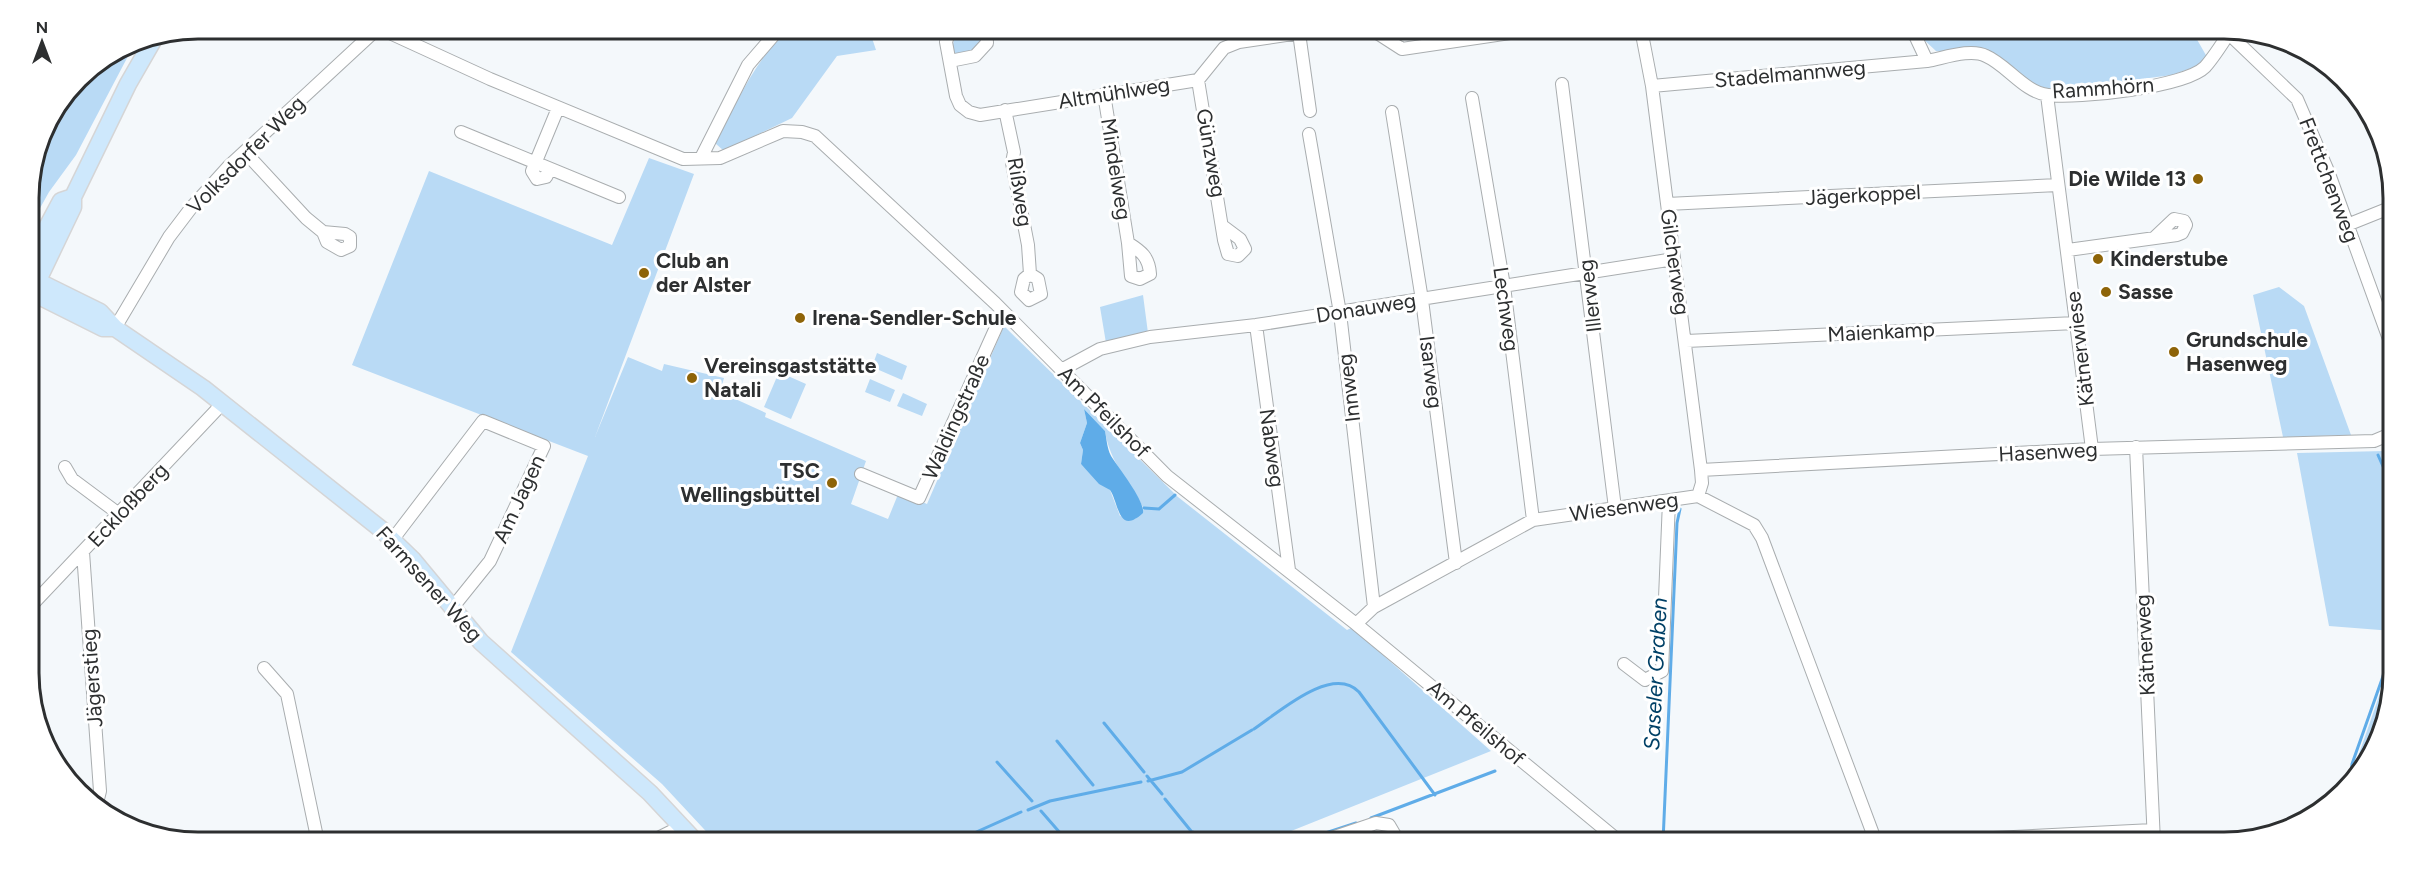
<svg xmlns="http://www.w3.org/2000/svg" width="2422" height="871" viewBox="0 0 2422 871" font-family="Figtree,sans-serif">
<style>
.green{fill:#b9daf5;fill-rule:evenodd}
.water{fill:#5face8}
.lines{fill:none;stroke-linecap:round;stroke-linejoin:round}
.stream{stroke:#5face8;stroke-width:3}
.minor-casing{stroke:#a9adaf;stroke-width:14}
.major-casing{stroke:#d5d5d6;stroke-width:19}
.minor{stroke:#fff;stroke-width:12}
.major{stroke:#cee8fc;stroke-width:16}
.poi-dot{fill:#8e6408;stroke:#fff;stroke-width:2}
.labels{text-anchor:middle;stroke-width:6;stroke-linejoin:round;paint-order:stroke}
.street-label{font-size:21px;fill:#2d2f30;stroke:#fff}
.poi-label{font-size:21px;font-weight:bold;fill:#2d2f30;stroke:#fff;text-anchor:start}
.water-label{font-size:22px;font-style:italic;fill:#004066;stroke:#fff}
.rim{fill:none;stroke:#2d2f30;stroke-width:3}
</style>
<rect width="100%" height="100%" fill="#f4f8fb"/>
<path class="green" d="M 792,29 L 869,29 L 876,50 L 837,56 L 792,118 L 724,151 L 715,143 C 735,107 758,51 792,29 Z
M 955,29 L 983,29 L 983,41 L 971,53 L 952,54 Z
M 1918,29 L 2191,29 L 2207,57 L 2197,66 L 2172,75 L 2073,88 L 2046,88 L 2032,84 L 1990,54 L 1936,51 L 1921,37 Z
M 133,41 L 136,41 L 76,155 L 49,192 L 29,228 L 29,186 L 46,123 L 86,71 Z
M 649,158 L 694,174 L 595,437 L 628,357 L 662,371 L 664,364 L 724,378 L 720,392 L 766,413 L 765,417 L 866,461 L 851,504 L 888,519 L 899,492 L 927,504 L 1004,326 L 1178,497 L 1347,630 L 1351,628 L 1358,633 L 1491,751 L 1264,842 L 716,842 L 662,784 L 511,652 L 588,456 L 352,365 L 429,171 L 612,245 ZM 1084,409 L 1105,431 C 1110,463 1129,481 1144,509 L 1135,519 L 1120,516 L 1110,490 L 1081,464 L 1083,450 L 1080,443 L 1087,423 Z
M 2279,287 L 2304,306 L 2351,435 L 2283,437 L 2253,295 Z
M 1143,295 L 1148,333 L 1106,343 L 1100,307 Z
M 877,353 L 907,366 L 902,380 L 872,367 Z
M 779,372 L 806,384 L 791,419 L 764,407 Z
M 870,379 L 895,390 L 890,402 L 865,392 Z
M 903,393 L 927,404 L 922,416 L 897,406 Z
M 2385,451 L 2393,472 L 2393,631 L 2329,626 L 2297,453 Z
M 2393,656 L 2393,673 L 2385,727 L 2353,771 Z"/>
<path class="water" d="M 1084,409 L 1105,431 C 1107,441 1107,451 1113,459 C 1120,470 1145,501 1143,513 C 1118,536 1119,503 1110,490 L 1099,484 L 1081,464 L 1083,450 L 1080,443 L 1087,423 Z"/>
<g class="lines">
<path class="stream" d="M 2378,455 L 2393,489
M 1144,508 L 1159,509 L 1175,495
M 1104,723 L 1144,772
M 1254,729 C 1278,713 1332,664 1359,692 L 1435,795
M 1057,741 L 1093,785
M 997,762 L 1032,801
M 2351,774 L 2352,764 L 2393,648
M 1147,776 L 1162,794
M 1148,781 L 1182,772 L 1252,730
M 1165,799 L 1191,831
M 1028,810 L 1050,801 L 1141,782
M 1041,811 L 1068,842
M 1371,818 L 1495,771
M 1193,832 L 1200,842
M 954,842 L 1021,812
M 1298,842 L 1356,823
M 1663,842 L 1677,523 L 1680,509"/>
<g class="minor-casing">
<path id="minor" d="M 381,29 L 490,79 L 683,159 L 720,158 L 783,131 L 802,132 L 815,136 L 995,303 L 1167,476 L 1356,624 L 1620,842
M 950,29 L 946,42 L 956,96 L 960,105 L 969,112 L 980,115 L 1198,80 L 1224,48 L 1239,42 L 1326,29
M 1371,29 L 1402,49 L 1538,29
M 1641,29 L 1652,86 L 1701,470 L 1702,483 L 1698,496
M 1912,29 L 1927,61 C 1944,58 1971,48 1986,56 C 2007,65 2024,92 2048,95 C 2077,99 2185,87 2205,67 C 2214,57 2224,41 2231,30
M 1299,33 L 1310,111
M 2229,34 L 2297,99 L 2328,171 L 2393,350
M 950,61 L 975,56 L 987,43 L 986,29
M 1198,80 L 1224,240 L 1228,254 L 1238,256 L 1245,249 L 1240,239 L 1224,227
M 1562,84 L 1615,508
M 1652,86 L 1927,61
M 1104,94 L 1128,243 L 1131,276 L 1140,279 L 1150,274 C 1149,257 1141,251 1128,243
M 2047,95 L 2092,449
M 1472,98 L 1504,286 L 1533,520
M 1005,110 L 1014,152 L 1012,163 L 1028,245 L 1030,274 L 1038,279 L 1041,294 L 1029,300 L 1021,292 L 1024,279 L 1030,274
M 1392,112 L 1422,300 L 1456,563
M 461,132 L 619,197
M 1309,134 L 1340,313 L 1374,607
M 245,152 L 306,218 L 323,232 L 327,242 L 341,250 L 350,246 L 350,237 L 345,234 L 323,232
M 701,158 L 748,65 L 779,29
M 550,169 L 546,177 L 537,179 L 532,171 L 558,108
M 1667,204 L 2058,185
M 2347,225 L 2392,207
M 2068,250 L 2177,235 L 2182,233 L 2186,225 L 2184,221 L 2174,219 L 2155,237
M 1256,325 L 1289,570
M 115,328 L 169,237 L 191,208 L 228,167 L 377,29
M 1686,341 L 2076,323
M 1063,369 L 1100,349 L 1150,337 L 1256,325 L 1674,259
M 2136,447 L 2154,842
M 65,467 L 72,479 L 119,514
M 1701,470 L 2092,449 L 2374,441 L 2393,433
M 861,474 L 919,498 L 1003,312
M 393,539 L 483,421 L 544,446 L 490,561 L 453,607
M 83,552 L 100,791 L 97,803
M 31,606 L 223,403
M 1356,624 L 1374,607 L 1533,520 L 1698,496 L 1754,525 L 1762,538 L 1876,842
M 1624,664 L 1645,680 L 1662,671 L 1669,501
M 264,668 L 287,694 L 318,842
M 650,842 L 682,826
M 1320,842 L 1376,823 L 1389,825 L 1399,842
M 1912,842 L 2153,830"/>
</g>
<g class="major-casing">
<path id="major" d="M 29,261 L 61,201 L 73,197
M 29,277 L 100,312 L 115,328 L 203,388 L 382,530 L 413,560 L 481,642 L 650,793 L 696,842
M 29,291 L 103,328 L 115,328
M 29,299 L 73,207 L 73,197 L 128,84 L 155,37"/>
</g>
<use href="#minor" class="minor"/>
<use href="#major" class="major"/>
</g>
<g class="poi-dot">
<circle cx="2198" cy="179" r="6"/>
<circle cx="2098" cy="259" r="6"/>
<circle cx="644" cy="273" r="6"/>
<circle cx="2106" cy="292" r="6"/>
<circle cx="800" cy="318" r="6"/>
<circle cx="2174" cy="352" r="6"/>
<circle cx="692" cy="378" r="6"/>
<circle cx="832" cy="483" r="6"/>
</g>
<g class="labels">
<g class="street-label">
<text transform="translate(1790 74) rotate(-5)" y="7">Stadelmannweg</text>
<text transform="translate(2103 88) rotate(-4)" y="7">Rammhörn</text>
<text transform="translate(1114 93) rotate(-9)" y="7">Altmühlweg</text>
<text transform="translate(1211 153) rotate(80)" y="7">Günzweg</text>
<text transform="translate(246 155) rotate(-45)" y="7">Volksdorfer Weg</text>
<text transform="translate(1116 169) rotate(81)" y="7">Mindelweg</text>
<text transform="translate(2329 180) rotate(69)" y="7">Frettchenweg</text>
<text transform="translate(1020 192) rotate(81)" y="7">Rißweg</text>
<text transform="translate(1863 195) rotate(-3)" y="7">Jägerkoppel</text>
<text transform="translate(1675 262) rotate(82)" y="7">Gilcherweg</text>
<text transform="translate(1590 296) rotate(-97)" y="7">Illerweg</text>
<text transform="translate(1366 308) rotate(-9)" y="7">Donauweg</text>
<text transform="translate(1506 309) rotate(82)" y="7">Lechweg</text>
<text transform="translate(1881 332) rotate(-3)" y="7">Maienkamp</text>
<text transform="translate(2080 349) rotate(-97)" y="7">Kätnerwiese</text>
<text transform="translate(1431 372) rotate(83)" y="7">Isarweg</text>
<text transform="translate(1349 388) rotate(-97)" y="7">Innweg</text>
<text transform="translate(1104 412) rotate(45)" y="7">Am Pfeilshof</text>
<text transform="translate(956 417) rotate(-66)" y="7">Waldingstraße</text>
<text transform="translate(1272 448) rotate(82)" y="7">Nabweg</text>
<text transform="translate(2048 452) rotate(-3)" y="7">Hasenweg</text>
<text transform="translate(519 499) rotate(-65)" y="7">Am Jagen</text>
<text transform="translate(128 505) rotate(-47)" y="7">Eckloßberg</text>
<text transform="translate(1624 507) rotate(-8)" y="7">Wiesenweg</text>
<text transform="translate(429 584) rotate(48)" y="7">Farmsener Weg</text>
<text transform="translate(2145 645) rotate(-93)" y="7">Kätnerweg</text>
<text transform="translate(92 678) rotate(-94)" y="7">Jägerstieg</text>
<text transform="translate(1476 723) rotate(40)" y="7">Am Pfeilshof</text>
</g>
<g class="poi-label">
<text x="2186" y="186" text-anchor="end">Die Wilde 13</text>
<text x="2110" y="266">Kinderstube</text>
<text x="656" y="268">Club an<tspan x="656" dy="24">der Alster</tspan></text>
<text x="2118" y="299">Sasse</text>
<text x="812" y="325">Irena-Sendler-Schule</text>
<text x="2186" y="347">Grundschule<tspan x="2186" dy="24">Hasenweg</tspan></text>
<text x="704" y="373">Vereinsgaststätte<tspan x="704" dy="24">Natali</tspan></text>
<text x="820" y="478" text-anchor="end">TSC<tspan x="820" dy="24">Wellingsbüttel</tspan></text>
</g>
<g class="water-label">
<text transform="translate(1655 674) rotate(-87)" y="8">Saseler Graben</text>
</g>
</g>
<path d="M0 0H2422V871H0ZM198 39H2224A159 159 0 0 1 2383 198V673A159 159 0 0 1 2224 832H198A159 159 0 0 1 39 673V198A159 159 0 0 1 198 39Z" fill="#fff" fill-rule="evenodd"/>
<path class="rim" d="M198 39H2224A159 159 0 0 1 2383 198V673A159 159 0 0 1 2224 832H198A159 159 0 0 1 39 673V198A159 159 0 0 1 198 39Z"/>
<g transform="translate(42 42)" stroke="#ffffff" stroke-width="4.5" paint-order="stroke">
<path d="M0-4.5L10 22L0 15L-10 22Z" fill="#2d2f30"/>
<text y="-9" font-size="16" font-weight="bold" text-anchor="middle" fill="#2d2f30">N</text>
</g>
</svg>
